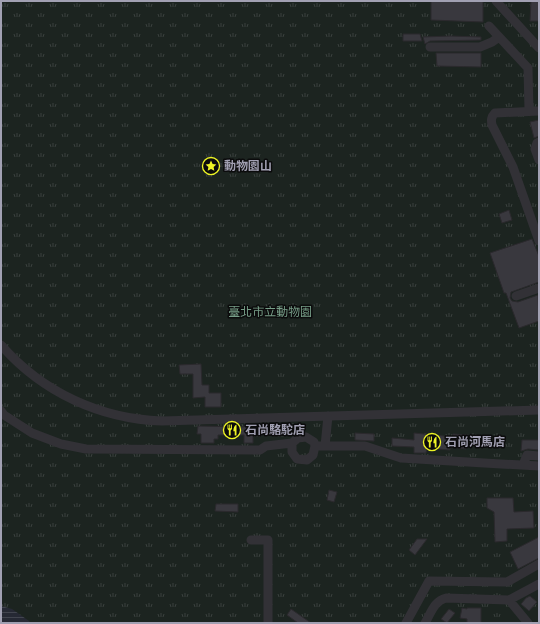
<svg xmlns="http://www.w3.org/2000/svg" width="540" height="624" viewBox="0 0 540 624" font-family="Lato,'Noto Sans TC',sans-serif">
<style>
.park{fill:url(#park-tufts)}
.water{fill:url(#water-rules)}
.building{fill:#39383e;stroke:#2b292d}
.lines{fill:none;stroke-linecap:round;stroke-linejoin:round}
.minor{stroke:#323136;stroke-width:9}
.labels{text-anchor:middle;stroke-width:3;stroke-linejoin:round;paint-order:stroke}
.poi-label{font-size:12px;font-weight:bold;fill:#a1a0b2;stroke:#0b0b0c;text-anchor:start}
.park-label{font-size:12px;fill:#779e88;stroke:#0b0b0c}
</style>
<defs>
<pattern id="park-tufts" width="24" height="20" patternUnits="userSpaceOnUse"><rect width="24" height="20" fill="#1c2420"/><path d="M3 7l-1-3M5 7V3M7 7l1-3M15 17l-1-3M17 17v-4M19 17l1-3" fill="none" stroke="#3a403e"/></pattern>
<pattern id="water-rules" width="6" height="5" patternUnits="userSpaceOnUse"><rect width="6" height="5" fill="#262934"/><path d="M0 2.5h6" fill="none" stroke="#42454f"/></pattern>
</defs>
<rect width="100%" height="100%" fill="#101011"/>
<path class="park" d="M 1,1 L 539,1 L 539,623 L 1,623 Z"/>
<path class="water" d="M 1,606 L 12,609 L 29,621 L 30,623 L 1,623 Z"/>
<path class="building" d="M 431,1 L 483,1 L 483,22 L 431,20 Z
M 531,1 L 539,1 L 539,21 L 530,21 Z
M 403,34 L 420,34 L 422,41 L 403,41 Z
M 450,36 L 481,37 L 481,40 L 430,41 L 425,44 L 423,37 Z
M 436,53 L 481,53 L 481,67 L 437,66 Z
M 539,120 L 539,136 L 534,138 L 530,122 Z
M 509,210 L 512,220 L 502,223 L 499,214 Z
M 532,239 L 539,256 L 539,282 L 514,291 L 511,292 L 510,298 L 512,301 L 518,302 L 538,295 L 539,321 L 519,328 L 506,293 L 504,293 L 490,253 Z
M 201,364 L 202,385 L 209,385 L 209,393 L 221,393 L 221,407 L 205,407 L 205,397 L 193,398 L 193,374 L 180,374 L 179,365 Z
M 244,425 L 253,425 L 253,443 L 244,443 L 244,435 L 218,435 L 218,439 L 214,439 L 214,443 L 201,443 L 201,434 L 197,434 L 198,426 L 244,427 Z
M 355,433 L 374,434 L 374,441 L 355,440 Z
M 414,433 L 453,437 L 453,434 L 468,435 L 466,449 L 450,447 L 450,450 L 427,448 L 426,453 L 414,453 L 414,447 L 392,446 L 392,438 L 414,440 Z
M 522,440 L 539,440 L 539,450 L 528,449 L 521,451 Z
M 329,490 L 337,492 L 334,502 L 327,500 Z
M 487,498 L 513,498 L 514,512 L 533,511 L 534,528 L 507,529 L 507,541 L 495,542 L 494,512 L 487,508 Z
M 216,504 L 238,504 L 238,512 L 215,511 Z
M 539,537 L 539,558 L 518,569 L 510,552 Z
M 417,539 L 427,539 L 415,555 L 409,550 Z
M 530,596 L 537,602 L 529,611 L 521,604 L 526,598 Z
M 462,608 L 467,609 L 467,608 L 481,608 L 481,623 L 467,623 L 467,619 L 460,618 Z
M 291,609 L 311,623 L 298,623 L 287,615 Z
M 449,609 L 455,613 L 447,623 L 441,619 Z"/>
<g class="lines">
<path class="minor" d="M 496,1 L 539,48
M 489,26 L 528,68 L 529,111
M 430,47 L 480,47 L 492,42 L 499,37
M 539,111 L 495,113 C 491,117 491,120 492,125 L 513,167 L 539,241
M 539,142 L 537,143 L 535,149 L 539,160
M 516,296 L 539,288
M 1,345 C 42,392 100,419 162,421 L 539,410
M 1,411 L 4,415 L 32,433 L 61,444 L 86,449 L 260,450 L 266,446 L 292,443 L 298,438 L 306,437 L 314,442 L 315,446 L 313,455 L 307,460 L 297,459 L 292,452 L 292,443
M 315,446 L 365,446 L 401,458 L 501,464 L 539,466
M 325,446 L 328,416
M 523,465 L 527,455 L 539,456
M 251,540 L 268,540 L 268,623
M 509,600 L 539,584
M 406,623 L 429,581 L 507,582 L 539,564
M 425,623 C 431,613 434,601 446,598 L 509,600 L 528,623"/>
</g>
<defs>
<g id="sight-ring" transform="scale(0.9)"><circle r="9.5" fill="#0b0b0c" stroke="#edf425" stroke-width="1.5"/><path d="M0-6L1.8-2.2L6-1.7L2.9 1.2L3.7 5.4L0 3.3L-3.7 5.4L-2.9 1.2L-6-1.7L-1.8-2.2Z" fill="#edf425"/></g>
<g id="restaurant-ring" transform="scale(0.9)"><circle r="9.5" fill="#0b0b0c" stroke="#edf425" stroke-width="1.5"/><path d="M-5-6h1v4h1v-4h1v4h1v-4h1v5L-1.5 .5V6h-2V.5L-5-1ZM5-6V6H3V1.5H1.5Q1.5-4 5-6Z" fill="#edf425"/></g>
</defs>
<g fill-rule="evenodd">
<use href="#sight-ring" x="211" y="166"/>
<use href="#restaurant-ring" x="232" y="430"/>
<use href="#restaurant-ring" x="432" y="442"/>
</g>
<g class="labels">
<g class="poi-label">
<text x="224" y="170">動物園山</text>
<text x="245" y="434">石尚駱駝店</text>
<text x="445" y="446">石尚河馬店</text>
</g>
<g class="park-label">
<text x="270" y="316">臺北市立動物園</text>
</g>
</g>
<rect width="540" height="624" fill="none" stroke="#a1a0b2" stroke-width="4"/>
</svg>
